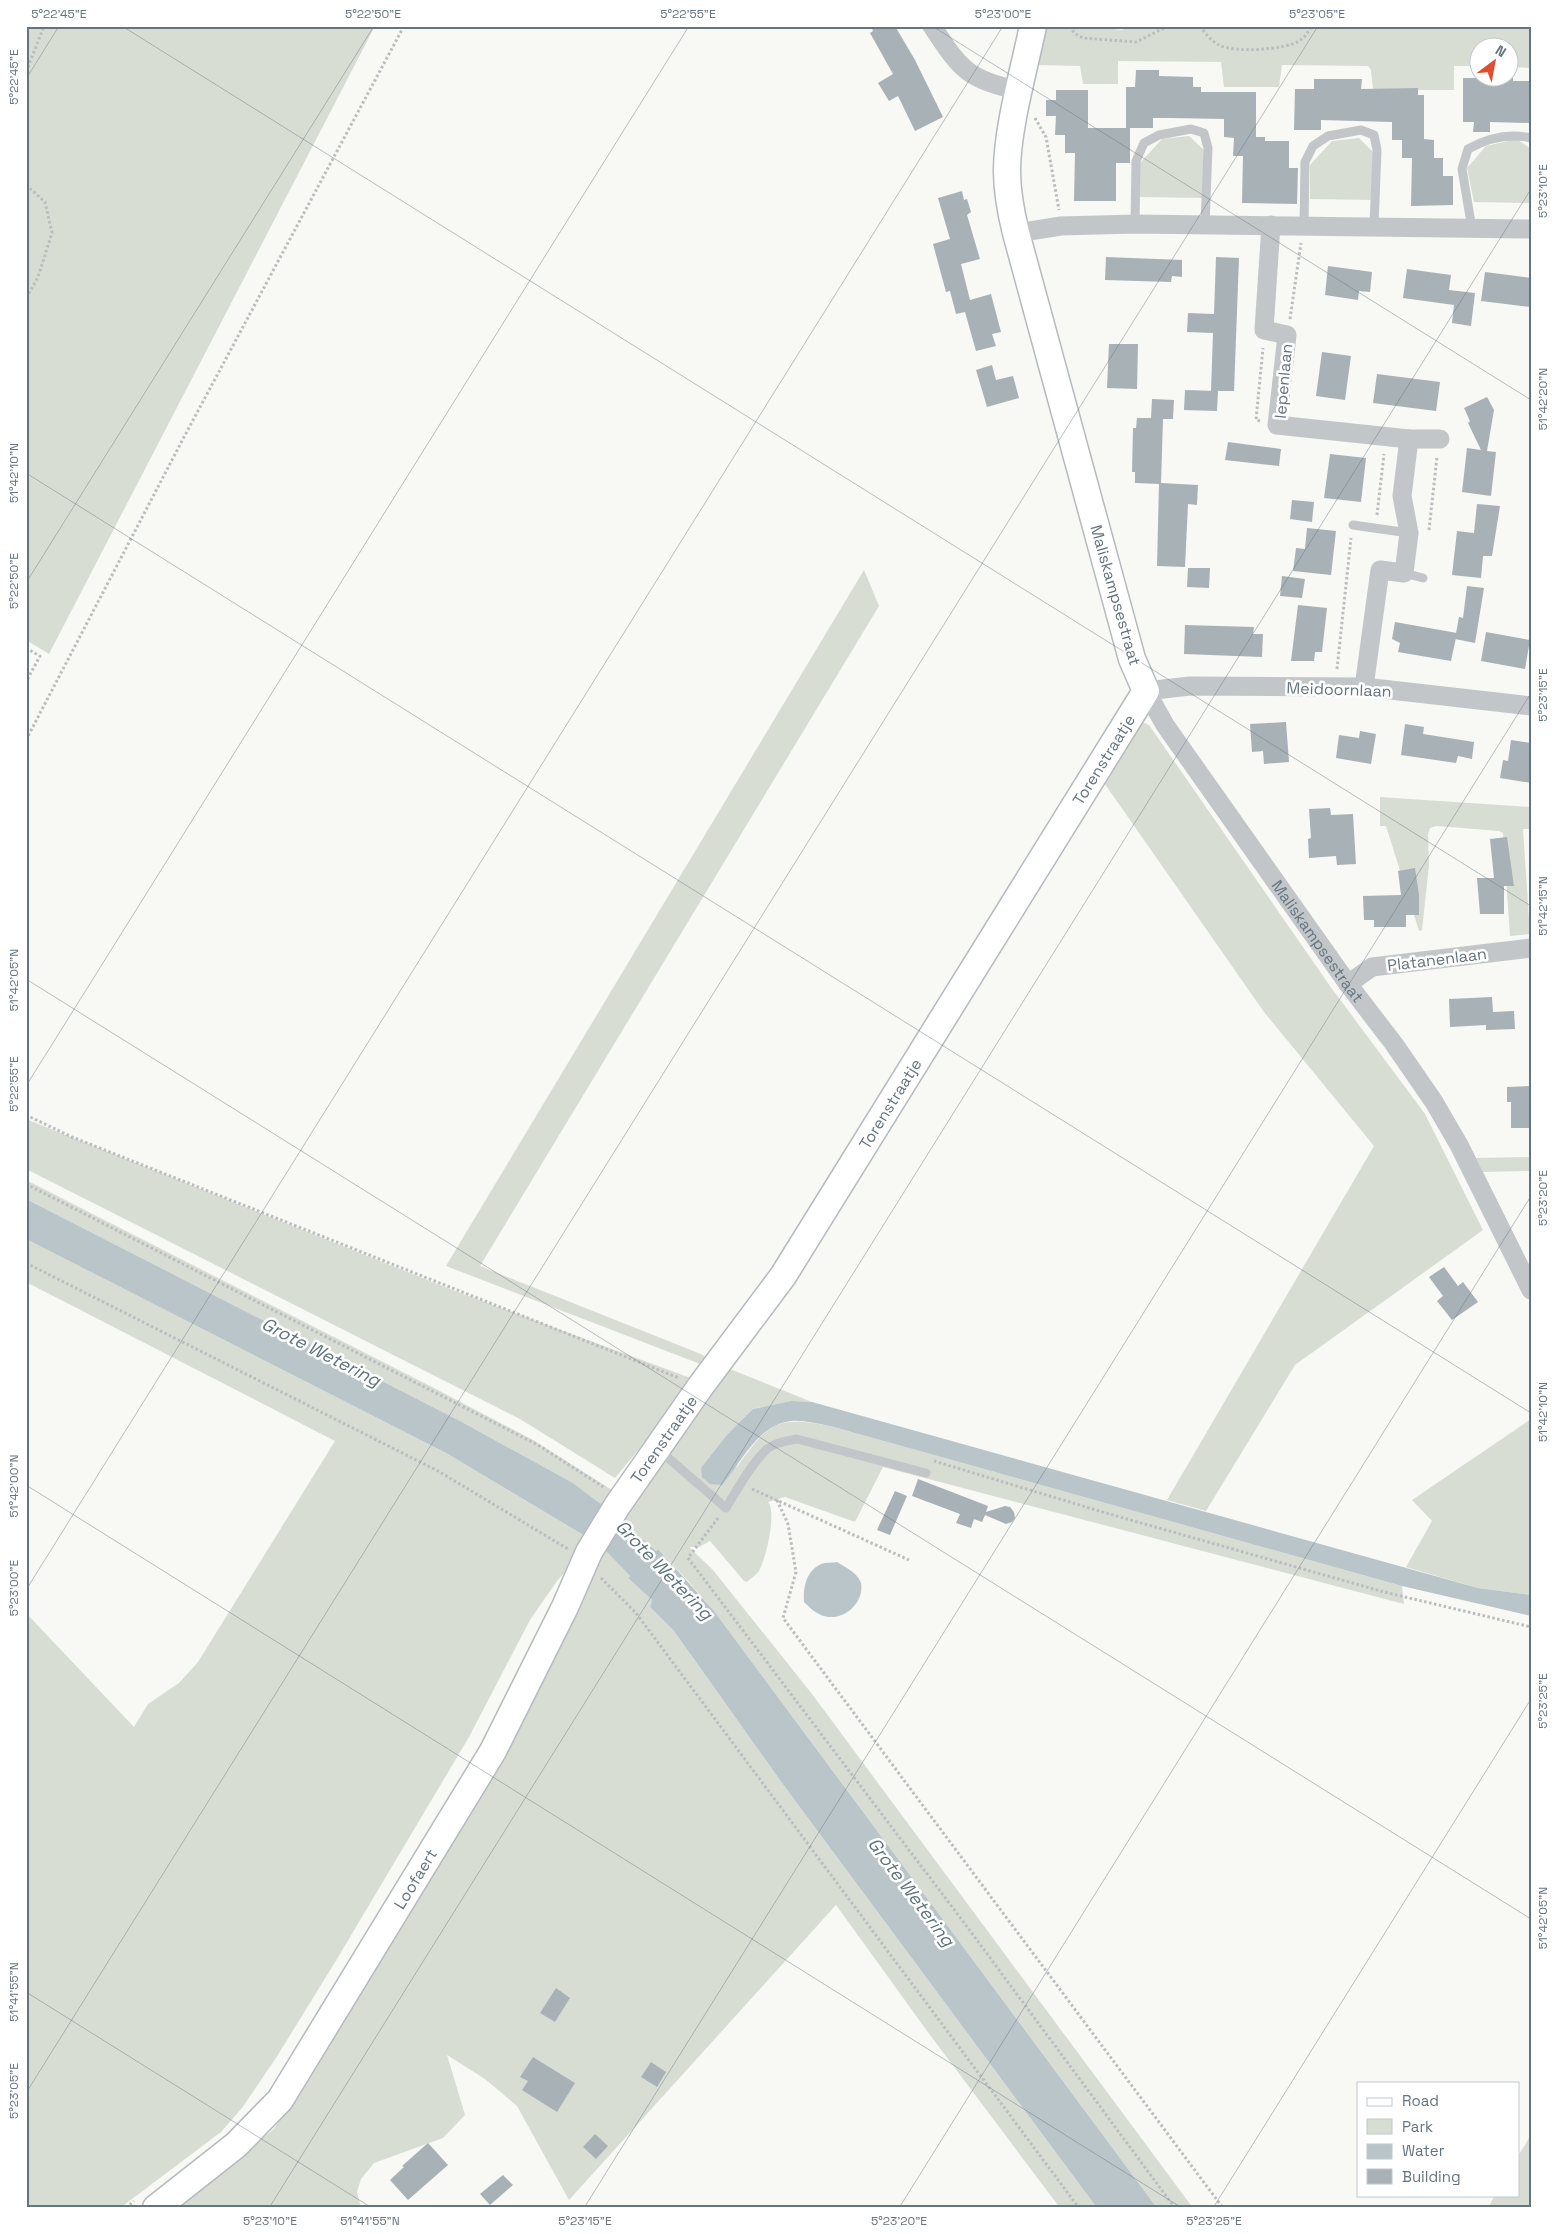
<svg xmlns="http://www.w3.org/2000/svg" width="1557" height="2234" viewBox="0 0 1557 2234" font-family="'Space Grotesk',sans-serif">
<style>
.green{fill:#d8ddd4}
.water{fill:#b9c5c9}
.building{fill:#a8b1b6}
.lines{fill:none;stroke-linecap:round;stroke-linejoin:round}
.secondary-casing{stroke:#b4babe;stroke-width:29}
.path{stroke:#babdbf;stroke-width:3;stroke-dasharray:2.5 2.5;stroke-linecap:butt}
.lane{stroke:#c2c6c9;stroke-width:9}
.street{stroke:#c2c6c9;stroke-width:19}
.secondary{stroke:#fff;stroke-width:26}
.ticks{fill:none;stroke:#64757f;stroke-width:1;stroke-opacity:0.45}
.labels{text-anchor:middle;stroke-width:5;stroke-linejoin:round;paint-order:stroke}
.street-label{font-size:16px;fill:#64757f;stroke:#fff}
.water-label{font-size:18px;font-style:italic;fill:#5e747a;stroke:#fff}
.neatline{fill:none;stroke:#64757f;stroke-width:2}
.ticks-label{font-size:12px;text-anchor:middle;fill:#64757f}
</style>
<rect width="100%" height="100%" fill="#f8f8f5"/>
<path class="green" d="M 26,26 L 375,26 L 49,654 L 26,640 Z
M 1044,26 L 1085,26 L 1123,30 L 1123,26 L 1531,26 L 1531,68 L 1510,67 L 1510,48 L 1480,48 L 1479,66 L 1454,66 L 1454,90 L 1373,90 L 1371,70 L 1368,66 L 1282,65 L 1279,87 L 1224,87 L 1221,62 L 1118,61 L 1118,84 L 1083,84 L 1080,66 L 1036,65 Z
M 1189,136 L 1204,150 L 1202,198 L 1140,197 L 1140,163 L 1162,139 Z
M 1359,138 L 1373,152 L 1371,200 L 1310,199 L 1310,165 L 1332,141 Z
M 1517,139 L 1531,149 L 1531,203 L 1474,202 L 1467,168 L 1486,146 Z
M 864,570 L 879,606 L 480,1266 L 701,1354 L 714,1361 L 708,1367 L 446,1266 Z
M 1137,720 L 1149,725 L 1330,986 L 1425,1114 L 1483,1230 L 1295,1365 L 1206,1511 L 1167,1500 L 1374,1146 L 1264,1012 L 1100,777 Z
M 1380,797 L 1531,807 L 1531,829 L 1523,829 L 1530,934 L 1510,936 L 1503,833 L 1499,831 L 1437,826 L 1430,828 L 1428,835 L 1429,865 L 1422,930 L 1419,931 L 1386,826 L 1380,826 Z
M 26,1119 L 455,1291 L 696,1380 L 615,1478 L 520,1419 L 26,1169 Z
M 1531,1157 L 1531,1171 L 1483,1172 L 1476,1158 Z
M 26,1180 L 434,1388 L 533,1440 L 612,1490 L 603,1506 L 573,1483 L 462,1422 L 26,1199 Z
M 26,1239 L 446,1453 L 585,1536 L 568,1569 L 557,1581 L 530,1620 L 469,1737 L 337,1959 L 276,2058 L 242,2108 L 221,2132 L 120,2208 L 26,2208 L 26,1613 L 134,1727 L 148,1704 L 179,1683 L 198,1662 L 335,1441 L 26,1282 Z
M 725,1367 L 812,1402 L 791,1401 L 752,1409 L 736,1468 C 768,1424 774,1415 830,1426 L 1402,1586 L 1404,1604 L 883,1467 L 855,1522 L 785,1497 L 768,1502 C 777,1512 766,1559 759,1571 C 756,1575 750,1579 747,1582 L 744,1581 L 710,1541 L 699,1547 L 689,1547 L 713,1570 L 812,1694 L 1193,2208 L 1157,2208 L 714,1611 L 688,1581 L 658,1549 L 656,1551 L 618,1517 Z
M 1531,1419 L 1531,1595 L 1478,1588 L 1406,1567 L 1432,1521 L 1412,1500 Z
M 604,1549 L 630,1576 L 628,1578 L 652,1600 L 650,1607 L 674,1631 L 782,1783 L 1097,2208 L 1060,2208 L 930,2035 L 836,1905 L 569,2200 L 517,2106 L 485,2079 L 447,2055 L 465,2115 L 443,2138 L 374,2163 L 361,2179 L 357,2192 L 361,2208 L 174,2208 L 274,2129 L 358,1987 Z
M 1531,2135 L 1531,2208 L 1488,2208 L 1495,2195 L 1518,2195 L 1518,2156 Z"/>
<path class="water" d="M 26,1199 L 462,1422 L 573,1483 L 618,1517 L 656,1551 L 658,1549 L 714,1611 L 1157,2208 L 1097,2208 L 782,1783 L 674,1631 L 650,1607 L 652,1600 L 628,1578 L 630,1576 L 604,1549 L 585,1536 L 446,1453 L 26,1239 Z
M 791,1401 L 812,1402 L 1478,1588 L 1531,1595 L 1531,1616 L 1402,1586 L 830,1426 C 818,1424 804,1420 791,1421 C 757,1425 742,1462 722,1485 L 710,1484 L 702,1477 L 701,1468 L 727,1435 L 753,1409 Z
M 837,1562 C 845,1567 858,1573 861,1583 C 865,1605 839,1625 819,1614 C 814,1612 808,1606 804,1602 C 803,1588 806,1571 821,1564 C 825,1562 833,1563 837,1562 Z"/>
<path class="building" d="M 871,26 L 895,26 L 915,60 L 943,117 L 915,131 L 898,96 L 889,101 L 878,83 L 893,74 L 870,33 L 873,31 Z
M 1136,70 L 1159,70 L 1159,76 L 1193,77 L 1193,87 L 1201,87 L 1201,92 L 1256,92 L 1256,137 L 1265,137 L 1265,141 L 1289,141 L 1289,168 L 1298,168 L 1297,204 L 1242,203 L 1243,156 L 1233,156 L 1234,138 L 1224,137 L 1224,119 L 1171,118 L 1153,118 L 1153,128 L 1130,128 L 1130,163 L 1116,163 L 1116,201 L 1074,201 L 1075,153 L 1065,153 L 1065,135 L 1055,135 L 1056,116 L 1046,116 L 1046,100 L 1056,100 L 1056,90 L 1088,90 L 1088,128 L 1128,128 L 1126,128 L 1126,87 L 1135,87 Z
M 1463,78 L 1513,78 L 1513,81 L 1529,81 L 1531,123 L 1490,122 L 1490,132 L 1473,132 L 1474,122 L 1463,122 Z
M 1314,79 L 1362,79 L 1361,89 L 1418,88 L 1418,95 L 1424,95 L 1424,139 L 1434,140 L 1434,158 L 1443,158 L 1443,176 L 1453,176 L 1453,205 L 1411,206 L 1412,158 L 1402,158 L 1402,140 L 1392,140 L 1392,122 L 1321,120 L 1321,130 L 1294,130 L 1295,89 L 1314,89 Z
M 962,191 L 964,200 L 967,199 L 971,212 L 967,215 L 980,259 L 961,264 L 970,300 L 991,294 L 1001,332 L 992,334 L 996,346 L 976,351 L 965,312 L 956,314 L 950,291 L 946,292 L 933,244 L 950,239 L 938,198 Z
M 1106,257 L 1182,260 L 1182,277 L 1172,276 L 1171,282 L 1105,280 Z
M 1216,257 L 1239,258 L 1234,391 L 1211,391 L 1213,333 L 1187,332 L 1188,313 L 1214,314 Z
M 1328,266 L 1372,272 L 1370,292 L 1359,291 L 1358,300 L 1325,295 Z
M 1407,269 L 1451,275 L 1449,290 L 1475,293 L 1471,326 L 1452,323 L 1454,305 L 1403,298 Z
M 1485,272 L 1531,278 L 1531,307 L 1481,301 Z
M 1109,344 L 1138,344 L 1137,389 L 1107,388 Z
M 1322,352 L 1351,356 L 1345,400 L 1316,396 Z
M 992,365 L 996,380 L 1013,376 L 1019,398 L 987,407 L 976,370 Z
M 1377,374 L 1440,382 L 1436,411 L 1373,403 Z
M 1185,390 L 1218,391 L 1217,411 L 1184,410 Z
M 1487,397 L 1494,410 L 1487,451 L 1496,452 L 1491,496 L 1462,492 L 1467,448 L 1481,450 L 1468,423 L 1470,421 L 1464,408 Z
M 1152,399 L 1174,400 L 1173,419 L 1163,419 L 1161,483 L 1198,485 L 1197,505 L 1188,504 L 1185,567 L 1157,566 L 1159,484 L 1135,483 L 1135,472 L 1132,472 L 1133,428 L 1136,428 L 1137,418 L 1151,418 Z
M 1228,442 L 1281,449 L 1279,466 L 1225,460 Z
M 1330,454 L 1366,458 L 1361,502 L 1324,498 Z
M 1292,500 L 1314,502 L 1312,522 L 1290,519 Z
M 1477,504 L 1500,506 L 1492,556 L 1483,556 L 1481,578 L 1452,575 L 1457,531 L 1474,533 Z
M 1307,528 L 1336,531 L 1331,575 L 1293,571 L 1296,548 L 1305,549 Z
M 1188,568 L 1210,568 L 1209,588 L 1187,587 Z
M 1282,576 L 1305,579 L 1302,598 L 1280,596 Z
M 1467,586 L 1484,588 L 1475,643 L 1455,639 L 1459,617 L 1463,618 Z
M 1298,605 L 1327,608 L 1322,652 L 1315,652 L 1314,661 L 1291,661 Z
M 1395,622 L 1457,633 L 1451,661 L 1398,652 L 1400,643 L 1392,639 Z
M 1185,625 L 1254,627 L 1253,634 L 1263,634 L 1262,657 L 1184,654 Z
M 1486,632 L 1530,640 L 1525,669 L 1481,661 Z
M 1286,722 L 1289,762 L 1264,764 L 1263,751 L 1252,752 L 1250,724 Z
M 1405,724 L 1424,727 L 1423,734 L 1474,742 L 1472,759 L 1458,756 L 1456,763 L 1401,755 Z
M 1360,731 L 1376,734 L 1371,764 L 1336,758 L 1339,735 L 1359,738 Z
M 1511,740 L 1531,743 L 1531,783 L 1500,778 L 1503,760 L 1508,761 Z
M 1330,808 L 1331,815 L 1353,814 L 1356,864 L 1337,865 L 1336,856 L 1309,858 L 1308,839 L 1311,838 L 1309,809 Z
M 1507,837 L 1514,886 L 1504,886 L 1504,914 L 1480,914 L 1477,878 L 1494,878 L 1490,839 Z
M 1415,868 L 1419,895 L 1419,915 L 1406,915 L 1406,927 L 1374,927 L 1374,920 L 1364,920 L 1363,896 L 1401,895 L 1398,871 Z
M 1492,997 L 1493,1012 L 1514,1011 L 1515,1029 L 1486,1030 L 1486,1025 L 1450,1027 L 1449,999 Z
M 1531,1086 L 1531,1128 L 1511,1128 L 1511,1102 L 1507,1102 L 1507,1087 Z
M 1444,1267 L 1458,1286 L 1463,1282 L 1478,1302 L 1452,1320 L 1437,1301 L 1443,1296 L 1429,1277 Z
M 918,1479 L 988,1506 L 986,1512 L 1005,1506 L 1010,1507 L 1014,1512 L 1015,1518 L 1012,1522 L 1006,1524 L 985,1515 L 982,1522 L 974,1519 L 971,1528 L 956,1523 L 960,1514 L 912,1496 Z
M 895,1491 L 907,1496 L 890,1535 L 877,1530 Z
M 556,1988 L 570,1998 L 555,2022 L 540,2013 Z
M 533,2057 L 575,2083 L 557,2112 L 522,2090 L 528,2081 L 520,2077 Z
M 651,2062 L 666,2072 L 657,2087 L 641,2077 Z
M 595,2134 L 608,2146 L 596,2159 L 583,2147 Z
M 428,2143 L 448,2165 L 408,2200 L 390,2180 L 404,2167 L 402,2166 Z
M 503,2175 L 513,2185 L 490,2205 L 480,2194 Z"/>
<g class="lines">
<g class="secondary-casing">
<g id="secondary">
<path id="s2" d="M 156,2208 L 236,2145 L 280,2100 L 493,1751 L 565,1607 L 589,1552 L 617,1506 L 700,1387 L 783,1276 L 1146,691 L 1132,659 L 1016,233 C 1011,213 1007,192 1007,171 C 1007,128 1024,70 1033,26"/>
</g>
</g>
<path class="path" d="M 1070,26 L 1074,33 L 1083,38 L 1136,42 L 1168,26
M 1200,26 C 1205,33 1211,41 1219,45 C 1235,53 1284,50 1299,41 C 1305,37 1308,33 1311,26
M 26,72 L 44,26
M 1035,118 L 1046,137 L 1059,210
M 26,185 L 45,202 L 52,233 L 38,277 L 26,299
M 1290,319 L 1301,243
M 1260,421 L 1256,420 L 1263,348
M 1377,515 L 1384,454
M 1429,530 L 1437,457
M 26,648 L 40,656 L 26,682
M 1337,669 L 1351,538
M 26,740 L 184,437 L 404,26
M 26,1115 L 72,1137 L 679,1378
M 26,1184 L 538,1445 L 605,1488
M 26,1263 L 438,1471 L 568,1549
M 934,1461 L 1106,1513 L 1384,1592 L 1531,1627
M 752,1489 L 909,1560
M 777,1500 L 788,1524 L 796,1572 L 783,1618 L 1223,2208
M 718,1518 L 688,1558 L 965,1924 L 1175,2208
M 601,1578 L 636,1613 L 1079,2208
M 126,2208 L 134,2201"/>
<path class="lane" d="M 1135,224 L 1136,161 L 1144,143 L 1159,135 L 1191,129 L 1204,133 L 1208,148 L 1205,225
M 1304,226 L 1305,162 L 1313,146 L 1328,136 L 1361,130 L 1374,135 L 1377,150 L 1374,226
M 1472,229 L 1462,169 L 1468,149 C 1488,138 1509,133 1531,138
M 1353,525 L 1409,533
M 1404,573 L 1423,578
M 659,1450 L 726,1508 C 736,1491 753,1461 767,1449 C 776,1442 787,1441 797,1439 L 926,1473"/>
<g class="street">
<path d="M 932,26 C 961,70 967,79 1020,91"/>
<path d="M 1271,225 L 1264,330 L 1287,335 L 1277,425 L 1409,439 L 1440,439"/>
<path d="M 1016,233 L 1061,226 L 1135,224 L 1531,229"/>
<path d="M 1364,687 L 1380,570 L 1404,573 L 1409,533 L 1402,496 L 1409,439"/>
<path id="s1" d="M 1531,706 L 1364,687 L 1190,686 L 1146,691 L 1165,725 L 1348,984 L 1394,1044 L 1434,1102 L 1459,1145 L 1531,1290"/>
<path d="M 1348,984 L 1372,967 L 1531,948"/>
</g>
<use href="#secondary" class="secondary"/>
</g>
<path class="ticks" d="M 122,26 L 1531,906M 932,26 L 1531,400M 26,79 L 59,26M 26,473 L 1531,1413M 26,583 L 374,26M 26,979 L 1531,1919M 26,1086 L 689,26M 26,1485 L 1182,2208M 26,1590 L 1003,26M 26,1992 L 372,2208M 26,2093 L 1318,26M 269,2208 L 1531,189M 584,2208 L 1531,693M 899,2208 L 1531,1196M 1213,2208 L 1531,1699M 1528,2208 L 1531,2203"/>
<g class="labels">
<g class="street-label">
<text transform="translate(1283 381) rotate(-85)" y="6">Iepenlaan</text>
<text transform="translate(1116 595) rotate(74)" y="6">Maliskampsestraat</text>
<text transform="translate(1339 689) rotate(2)" y="6">Meidoornlaan</text>
<text dy="6" stroke="none"><textPath href="#s2" startOffset="1740">Torenstraatje</textPath></text>
<text dy="6" stroke="none"><textPath href="#s1" startOffset="690">Maliskampsestraat</textPath></text>
<text transform="translate(1437 959) rotate(-7)" y="6">Platanenlaan</text>
<text dy="6" stroke="none"><textPath href="#s2" startOffset="1335">Torenstraatje</textPath></text>
<text dy="6" stroke="none"><textPath href="#s2" startOffset="930">Torenstraatje</textPath></text>
<text dy="6" stroke="none"><textPath href="#s2" startOffset="424">Loofaert</textPath></text>
</g>
<g class="water-label">
<text transform="translate(321 1352) rotate(27)" y="6">Grote Wetering</text>
<text transform="translate(664 1570) rotate(46)" y="6">Grote Wetering</text>
<text transform="translate(911 1892) rotate(53)" y="6">Grote Wetering</text>
</g>
</g>
<rect width="1557" height="2234" fill="none" stroke="#ffffff" stroke-width="55"/>
<rect x="1357" y="2082" width="162" height="115" fill="#ffffff" stroke="#c1c8cc"/>
<rect x="1367" y="2098" width="25" height="8" fill="#ffffff" stroke="#c1c8cc"/>
<text x="1402" y="2106" font-size="15" fill="#64757f">Road</text>
<rect x="1367" y="2119" width="25" height="15" fill="#d8ddd4" stroke="#c1c8cc"/>
<text x="1402" y="2132" font-size="15" fill="#64757f">Park</text>
<rect x="1367" y="2144" width="25" height="15" fill="#b9c5c9" stroke="#c1c8cc"/>
<text x="1402" y="2156" font-size="15" fill="#64757f">Water</text>
<rect x="1367" y="2169" width="25" height="15" fill="#a8b1b6" stroke="#c1c8cc"/>
<text x="1402" y="2182" font-size="15" fill="#64757f">Building</text>
<g transform="translate(1494 62) rotate(32)"><circle r="24" fill="#ffffff" stroke="#c1c8cc"/>
<path d="M0-4L9 19L0 12L-9 19Z" fill="#de4e2f"/>
<text y="-8" font-size="14" font-weight="bold" text-anchor="middle" fill="#64757f">N</text>
</g>
<rect x="28" y="28" width="1502" height="2178" class="neatline"/>
<g class="ticks-label">
<text x="59" y="18">5°22'45"E</text>
<text x="373" y="18">5°22'50"E</text>
<text x="688" y="18">5°22'55"E</text>
<text x="1003" y="18">5°23'00"E</text>
<text x="1317" y="18">5°23'05"E</text>
<text transform="translate(14 77) rotate(-90)" y="4">5°22'45"E</text>
<text transform="translate(1543 191) rotate(-90)" y="4">5°23'10"E</text>
<text transform="translate(1543 399) rotate(-90)" y="4">51°42'20"N</text>
<text transform="translate(14 473) rotate(-90)" y="4">51°42'10"N</text>
<text transform="translate(14 581) rotate(-90)" y="4">5°22'50"E</text>
<text transform="translate(1543 695) rotate(-90)" y="4">5°23'15"E</text>
<text transform="translate(1543 906) rotate(-90)" y="4">51°42'15"N</text>
<text transform="translate(14 980) rotate(-90)" y="4">51°42'05"N</text>
<text transform="translate(14 1084) rotate(-90)" y="4">5°22'55"E</text>
<text transform="translate(1543 1198) rotate(-90)" y="4">5°23'20"E</text>
<text transform="translate(1543 1412) rotate(-90)" y="4">51°42'10"N</text>
<text transform="translate(14 1486) rotate(-90)" y="4">51°42'00"N</text>
<text transform="translate(14 1588) rotate(-90)" y="4">5°23'00"E</text>
<text transform="translate(1543 1701) rotate(-90)" y="4">5°23'25"E</text>
<text transform="translate(1543 1918) rotate(-90)" y="4">51°42'05"N</text>
<text transform="translate(14 1992) rotate(-90)" y="4">51°41'55"N</text>
<text transform="translate(14 2091) rotate(-90)" y="4">5°23'05"E</text>
<text x="270" y="2225">5°23'10"E</text>
<text x="370" y="2225">51°41'55"N</text>
<text x="585" y="2225">5°23'15"E</text>
<text x="899" y="2225">5°23'20"E</text>
<text x="1214" y="2225">5°23'25"E</text>
</g>
</svg>
